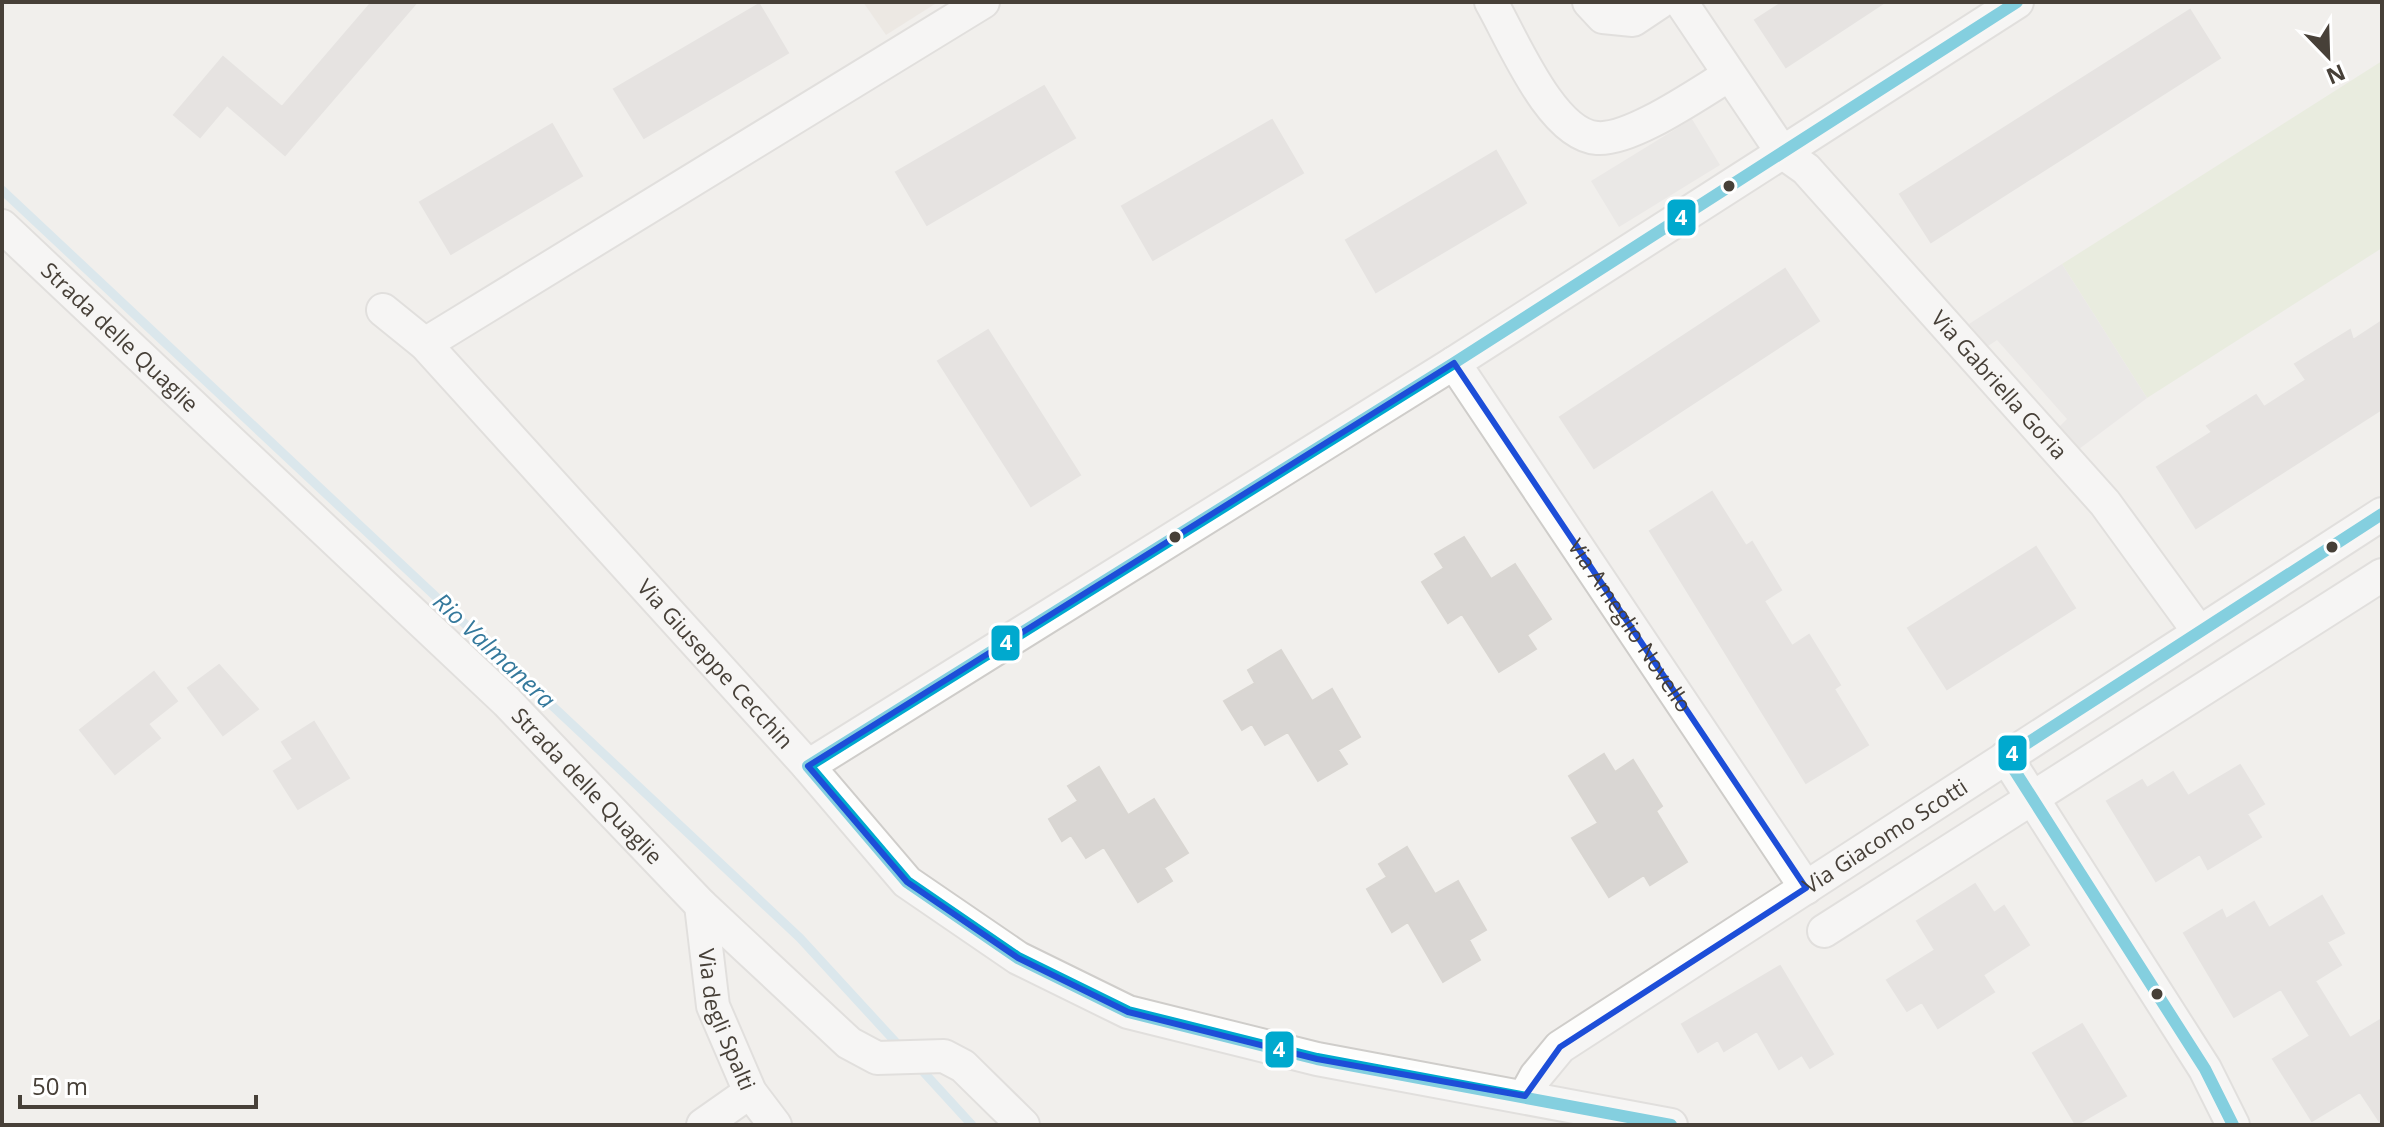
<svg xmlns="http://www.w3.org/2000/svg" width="2384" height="1127" viewBox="0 0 2384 1127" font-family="'Open Sans',sans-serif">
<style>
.education{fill:#e7e1d8}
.green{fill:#e0e9ce}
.parking{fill:#e3e0dd}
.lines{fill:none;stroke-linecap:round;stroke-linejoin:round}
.stream{stroke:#c0deeb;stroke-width:9}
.building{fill:#d9d6d3;stroke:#d9d6d2;stroke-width:2}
.minor-casing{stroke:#cfcdca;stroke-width:36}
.minor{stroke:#fdfdfc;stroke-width:32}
.bus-1-casing{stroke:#fff;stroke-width:18}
.bus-1{stroke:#00a9ce;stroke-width:12}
.marked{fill:none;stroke:#1d4ed8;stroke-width:6;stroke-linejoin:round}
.bus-dot{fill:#474038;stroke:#fff;stroke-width:3}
.labels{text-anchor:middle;stroke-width:6;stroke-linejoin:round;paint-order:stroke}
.street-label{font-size:22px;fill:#474038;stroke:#fff}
.water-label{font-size:24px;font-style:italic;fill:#35799c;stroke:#fff}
.line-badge{stroke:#fff;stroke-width:3}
.badge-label{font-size:22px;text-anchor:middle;font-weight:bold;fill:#fff}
</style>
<rect width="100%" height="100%" fill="#f1efec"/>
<path class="education" d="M 863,2 L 938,2 L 886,35 Z"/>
<path class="green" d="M 2382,61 L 2382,248 L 2147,398 L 2062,264 Z"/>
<path class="parking" d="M 1692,119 L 1720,165 L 1619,227 L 1591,181 Z
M 2062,264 L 2147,398 L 2079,449 L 2059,427 L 2067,419 L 1997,340 L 1988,346 L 1969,324 Z"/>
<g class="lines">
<path class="stream" d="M 2,190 L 800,938 L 902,1049
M 918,1066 L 972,1125"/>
</g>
<path class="building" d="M 372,2 L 417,2 L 285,155 L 227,105 L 200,137 L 174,115 L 223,57 L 282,107 Z
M 1783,2 L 1885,2 L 1786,67 L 1755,20 Z
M 759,4 L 788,53 L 644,138 L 614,89 Z
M 2190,10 L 2220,58 L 1931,242 L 1900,194 Z
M 1044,86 L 1075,138 L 927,225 L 896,172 Z
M 1272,120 L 1303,173 L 1153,260 L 1122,206 Z
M 552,124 L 582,176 L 451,254 L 420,202 Z
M 1496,151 L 1526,203 L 1376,292 L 1346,240 Z
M 1785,269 L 1819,321 L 1594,468 L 1560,417 Z
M 2382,321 L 2382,409 L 2196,528 L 2157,467 L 2212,432 L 2207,426 L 2256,395 L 2264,407 L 2306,380 L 2295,364 L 2350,330 L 2353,340 Z
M 988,330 L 1080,475 L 1031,506 L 938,361 Z
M 1712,492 L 1746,546 L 1752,542 L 1781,590 L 1764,601 L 1792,646 L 1809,635 L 1840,685 L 1834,689 L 1868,745 L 1806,783 L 1650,531 Z
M 1464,537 L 1491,579 L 1515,564 L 1551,619 L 1527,635 L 1536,649 L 1499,672 L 1462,614 L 1448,623 L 1422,582 L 1444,568 L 1435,554 Z
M 2036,547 L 2075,608 L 1947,689 L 1908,628 Z
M 1281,650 L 1312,701 L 1332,689 L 1360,737 L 1338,750 L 1347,764 L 1318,781 L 1288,732 L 1265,745 L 1252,724 L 1242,730 L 1224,701 L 1255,683 L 1248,670 Z
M 219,665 L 258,709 L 223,735 L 188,688 Z
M 154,672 L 177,701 L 148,724 L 160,738 L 115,774 L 80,730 Z
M 314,722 L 349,778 L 298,809 L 274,771 L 293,759 L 282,742 Z
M 1604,754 L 1615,772 L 1633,760 L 1662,806 L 1656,811 L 1687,862 L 1650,885 L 1644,875 L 1609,897 L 1572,838 L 1598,823 L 1569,776 Z
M 2240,765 L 2264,804 L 2247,814 L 2261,837 L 2208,869 L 2200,854 L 2156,881 L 2107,801 L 2142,780 L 2147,788 L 2173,772 L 2188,796 Z
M 1099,767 L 1128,815 L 1154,799 L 1188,853 L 1164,868 L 1172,881 L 1138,902 L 1104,847 L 1086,858 L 1071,835 L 1062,841 L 1049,819 L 1078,801 L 1068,786 Z
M 1407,847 L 1435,894 L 1458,881 L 1486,930 L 1469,940 L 1480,960 L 1443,982 L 1408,922 L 1392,932 L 1367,889 L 1387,877 L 1379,864 Z
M 1975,884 L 1994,913 L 2004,906 L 2029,945 L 1983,975 L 1994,992 L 1938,1028 L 1922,1002 L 1907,1011 L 1887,980 L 1935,950 L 1917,921 Z
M 2322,896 L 2344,933 L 2327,942 L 2341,965 L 2315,981 L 2350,1038 L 2382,1019 L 2382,1125 L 2360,1092 L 2312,1121 L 2273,1059 L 2310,1036 L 2281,989 L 2234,1017 L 2184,933 L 2222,910 L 2226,919 L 2254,902 L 2269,928 Z
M 1780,966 L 1833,1054 L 1810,1068 L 1802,1055 L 1779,1069 L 1757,1031 L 1724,1051 L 1718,1040 L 1698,1052 L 1682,1024 Z
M 2082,1024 L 2126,1096 L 2076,1125 L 2033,1053 Z"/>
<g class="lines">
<g class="minor-casing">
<g id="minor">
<path d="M 1491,2 C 1512,38 1551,135 1597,138 C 1631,141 1699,93 1729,75"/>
<path d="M 1589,2 L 1603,17 L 1633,20 L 1660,2"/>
<path id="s1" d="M 1681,2 L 1782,152 L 1806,169 L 2105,503 L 2199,632"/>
<path id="s2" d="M 2,226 L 507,702 L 701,905 L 849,1043 L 877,1058 L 944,1056 L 963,1066 L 1023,1125"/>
<path id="s3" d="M 383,310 L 425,344 L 808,766 L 907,882 L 1018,958 L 1128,1012 L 1317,1059 L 1671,1125"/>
<path d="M 425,344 L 983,2"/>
<path id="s4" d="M 1454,363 L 1806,888"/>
<path d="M 2006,757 L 2205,1069 L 2233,1125"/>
<path d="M 808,766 L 1454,363 L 2017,2"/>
<path id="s5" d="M 701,905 L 713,1006 L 750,1092 L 775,1125"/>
<path d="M 1824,931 L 2382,575"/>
<path id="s6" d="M 1525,1096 L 1536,1076 L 1560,1047 L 2382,514"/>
<path d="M 703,1125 L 750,1092"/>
</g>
</g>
<use href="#minor" class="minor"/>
<g class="bus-1-casing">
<path id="bus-1" d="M 1671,1125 L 1317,1059 L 1128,1012 L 1018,958 L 907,882 L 808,766 L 1454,363 L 2017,2
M 2233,1125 L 2205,1069 L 2006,757 L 2382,514"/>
</g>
<use href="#bus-1" class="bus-1"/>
</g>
<path d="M0 0H2384V1127H0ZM 1454,363 L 1806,888 L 1560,1047 L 1525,1096 L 1317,1059 L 1128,1012 L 1018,958 L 907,882 L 808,766 Z" fill="#f1efec" fill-opacity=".55" fill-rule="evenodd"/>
<path class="marked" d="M 1454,363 L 1806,888 L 1560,1047 L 1525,1096 L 1317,1059 L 1128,1012 L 1018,958 L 907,882 L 808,766 Z"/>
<g class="bus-dot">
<circle cx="1729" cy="186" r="7"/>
<circle cx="1175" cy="537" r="7"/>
<circle cx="2332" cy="547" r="7"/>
<circle cx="2157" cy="994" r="7"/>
</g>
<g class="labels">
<g class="street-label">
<text dy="8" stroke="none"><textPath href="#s2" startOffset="162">Strada delle Quaglie</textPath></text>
<text dy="8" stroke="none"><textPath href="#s1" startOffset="500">Via Gabriella Goria</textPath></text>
<text dy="8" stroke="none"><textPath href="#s4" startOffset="316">Via Ameglio Novello</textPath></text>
<text dy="8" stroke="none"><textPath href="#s3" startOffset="486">Via Giuseppe Cecchin</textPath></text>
<text dy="8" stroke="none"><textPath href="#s2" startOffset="810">Strada delle Quaglie</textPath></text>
<text dy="8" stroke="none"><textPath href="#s6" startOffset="448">Via Giacomo Scotti</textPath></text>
<text dy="8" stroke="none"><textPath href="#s5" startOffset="118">Via degli Spalti</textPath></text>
</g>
<g class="water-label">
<text transform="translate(494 651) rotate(43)" y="8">Rio Valmanera</text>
</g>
</g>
<g class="line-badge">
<rect x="1666" y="198" width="31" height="39" rx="8" fill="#00a9ce"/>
<rect x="990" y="624" width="31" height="38" rx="8" fill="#00a9ce"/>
<rect x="1997" y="734" width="31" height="38" rx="8" fill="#00a9ce"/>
<rect x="1264" y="1030" width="31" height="39" rx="8" fill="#00a9ce"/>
</g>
<g class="badge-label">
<text x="1681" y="225">4</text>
<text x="1006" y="650">4</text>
<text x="2012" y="761">4</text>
<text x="1279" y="1057">4</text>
</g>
<rect width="2384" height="1127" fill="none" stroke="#474038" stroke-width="8"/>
<g transform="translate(2328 56) rotate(157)" stroke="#ffffff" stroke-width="6" paint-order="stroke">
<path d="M0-6L14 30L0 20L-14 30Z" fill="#474038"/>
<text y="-12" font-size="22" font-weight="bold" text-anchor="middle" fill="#474038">N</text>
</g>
<path d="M20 1095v12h236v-12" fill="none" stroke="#474038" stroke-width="4"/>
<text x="32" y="1095" font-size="24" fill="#474038" stroke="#ffffff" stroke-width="6" paint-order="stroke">50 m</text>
</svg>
